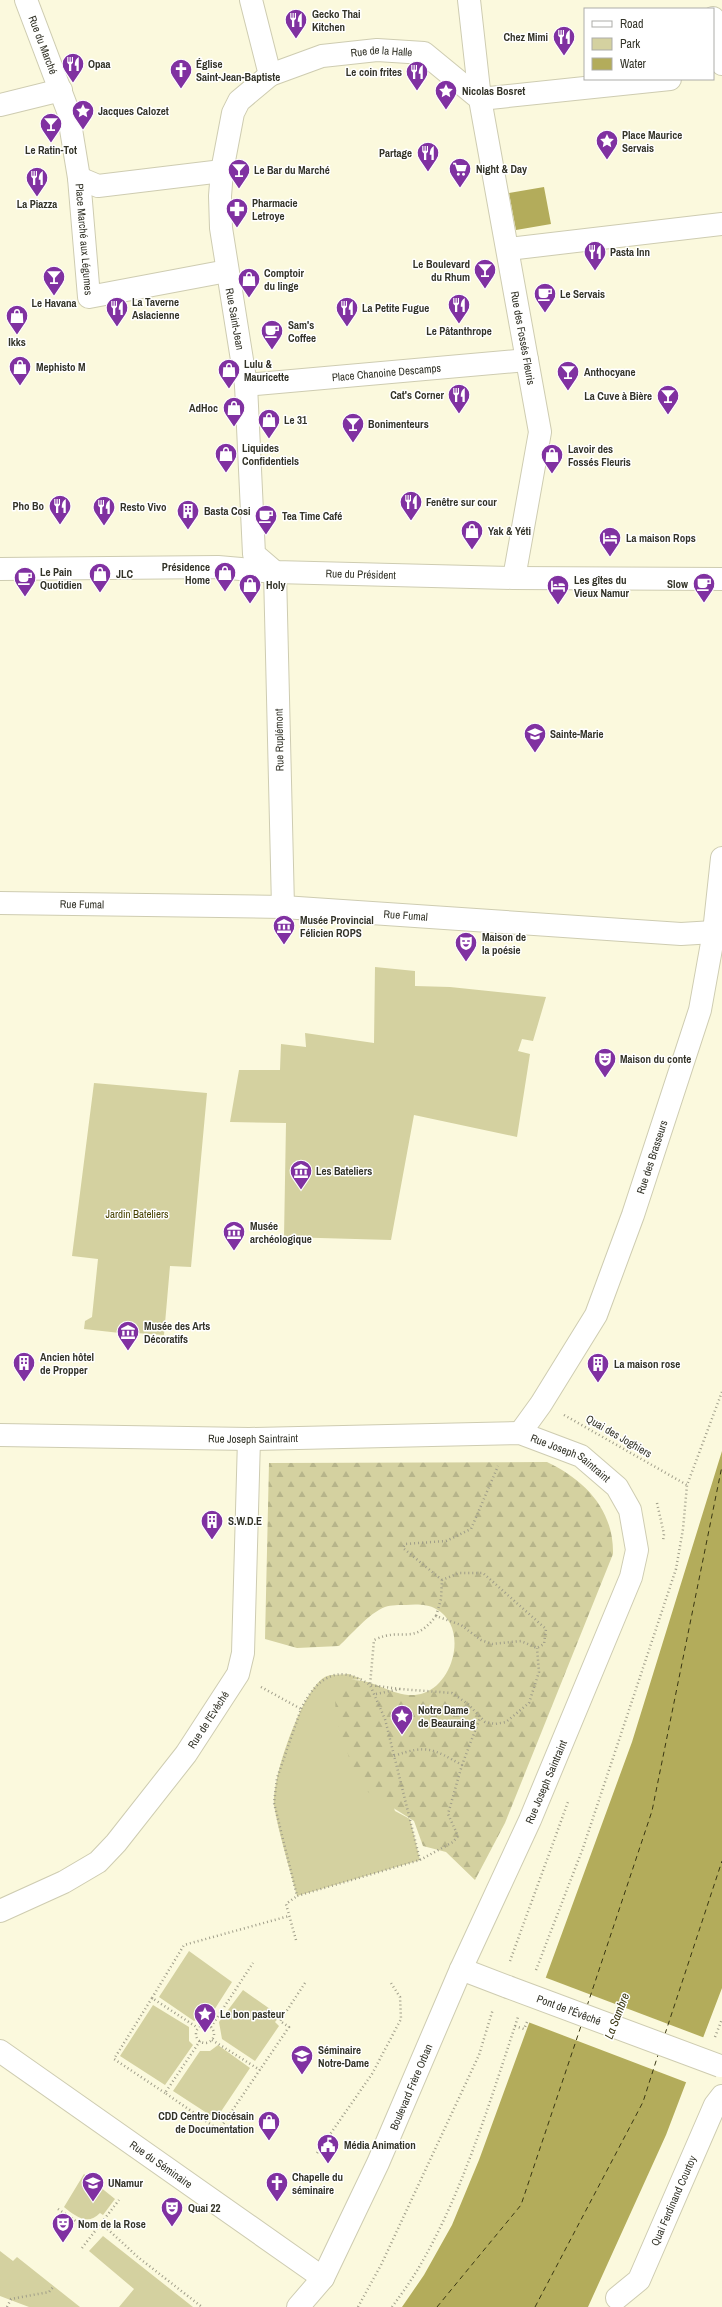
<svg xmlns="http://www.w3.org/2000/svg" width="722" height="2307" viewBox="0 0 722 2307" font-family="'Archivo Narrow',sans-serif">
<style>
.green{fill:#d4d1a0}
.forest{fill:url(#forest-firs)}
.water{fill:#b3ac5b}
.pier{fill:#fbf9dd}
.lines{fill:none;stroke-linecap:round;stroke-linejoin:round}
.ferry{stroke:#3a3713;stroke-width:1;stroke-dasharray:5 4;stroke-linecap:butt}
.pedestrian-casing{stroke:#ceccb1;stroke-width:24}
.minor-casing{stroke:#ceccb1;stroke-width:24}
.tertiary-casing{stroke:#ceccb1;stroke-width:24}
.path{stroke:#9f9d89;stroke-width:2.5;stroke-dasharray:1 3;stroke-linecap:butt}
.pedestrian{stroke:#fff;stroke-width:22}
.minor{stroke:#fff;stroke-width:22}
.tertiary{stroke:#fff;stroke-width:22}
.tertiary-bridge-casing{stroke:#ceccb1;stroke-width:24;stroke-linecap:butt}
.tertiary-bridge{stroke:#fff;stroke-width:22}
.labels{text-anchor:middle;stroke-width:3;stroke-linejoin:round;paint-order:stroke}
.poi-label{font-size:11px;font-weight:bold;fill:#333328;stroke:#fff;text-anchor:start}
.street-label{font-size:11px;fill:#333328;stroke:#fff}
.park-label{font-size:11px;fill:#474200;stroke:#fff}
.water-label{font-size:12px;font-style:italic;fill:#3a3713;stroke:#fff}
</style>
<defs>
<pattern id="forest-firs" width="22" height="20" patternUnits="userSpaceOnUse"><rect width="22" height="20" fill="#d4d1a0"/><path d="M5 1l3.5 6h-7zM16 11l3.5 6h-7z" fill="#b6b48a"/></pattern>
</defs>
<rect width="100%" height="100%" fill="#fbf9dd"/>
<path class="green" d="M 375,967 L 415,971 L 415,986 L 450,987 L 546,997 L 533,1041 L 522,1039 L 518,1051 L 530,1054 L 517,1137 L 414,1115 L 391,1240 L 284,1237 L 286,1123 L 230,1122 L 239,1070 L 280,1070 L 281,1044 L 306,1047 L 305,1033 L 374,1043 Z
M 94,1083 L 207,1093 L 191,1267 L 170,1266 L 164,1335 L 136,1333 L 135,1326 L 122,1324 L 120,1333 L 84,1329 L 85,1321 L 92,1317 L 98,1259 L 72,1256 Z
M 348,1674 L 362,1679 L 351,1680 L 395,1811 L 410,1819 L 420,1860 L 297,1896 C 289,1866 279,1835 274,1805 C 271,1781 303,1685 327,1676 C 333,1674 342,1675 348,1674 Z
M 189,1951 L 232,1982 L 209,2018 L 200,2018 L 194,2021 L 159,1997 Z
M 243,1990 L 280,2016 L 275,2022 L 279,2026 L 255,2061 L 222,2039 L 219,2022 Z
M 153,2005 L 189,2027 L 189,2041 L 193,2045 L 165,2085 L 120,2056 Z
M 218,2045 L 250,2068 L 216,2119 L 173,2091 L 200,2051 L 210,2051 Z
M 84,2174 L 115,2199 L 103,2215 L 100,2213 C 88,2226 75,2216 64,2207 Z
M 103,2236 L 193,2307 L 119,2307 L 134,2289 L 89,2251 Z
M 0,2251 L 13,2261 L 17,2257 L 80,2307 L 29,2307 L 0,2296 Z"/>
<path class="forest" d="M 547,1462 C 585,1480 614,1510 613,1554 L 505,1823 L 475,1880 L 446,1852 L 423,1846 L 414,1821 L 368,1792 L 354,1772 L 336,1719 L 335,1697 L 351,1680 C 376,1678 398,1702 424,1693 C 455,1682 468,1626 436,1609 C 428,1604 415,1604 406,1605 C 400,1605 391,1605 385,1607 C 369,1613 351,1635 339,1646 L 297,1648 L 265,1639 L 269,1463 Z"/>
<path class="water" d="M 544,187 L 551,224 L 516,230 L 509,193 Z
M 722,1451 L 722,1988 L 666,2135 L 588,2307 L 402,2307 L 424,2275 L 452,2225 L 479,2160 L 632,1742 Z"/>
<path class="pier" d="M 544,1977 L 705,2038 L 688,2083 L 528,2022 Z"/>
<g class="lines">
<path class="ferry" d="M 587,2006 L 652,1811 L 722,1466
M 665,2034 L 722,1861
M 437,2307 L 521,2205 L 581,2026
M 535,2307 L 643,2102 L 658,2055"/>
<g class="pedestrian-casing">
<g id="pedestrian">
<path id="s1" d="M 26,0 L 68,111 L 79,178 L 89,297 L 227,271"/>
<path d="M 251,0 L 270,75"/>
<path d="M 0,105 L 61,90"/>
<path d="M 79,178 L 98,186 L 222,171"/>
<path d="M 508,249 L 722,224"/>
<path id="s2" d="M 246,385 L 527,360"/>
<path id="s3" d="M 0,569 L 218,567 L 275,572 L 514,578 L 722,579"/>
<path id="s4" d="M 0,903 L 283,907 L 681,934 L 714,932"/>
<path id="s5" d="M 283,907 L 275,572 L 254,554 L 246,385 L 221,228 L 220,196 L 222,171 L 233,113 L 239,101 L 270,75 L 322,56 L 377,50 L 424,53 L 480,99 L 540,432 L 514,578"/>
<path id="s6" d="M 520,1433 L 541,1404 L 596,1315 L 633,1215 L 700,1010 L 714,932 L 722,858"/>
</g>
</g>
<g class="minor-casing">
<g id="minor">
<path d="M 469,0 L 480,99 L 670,79"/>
<path d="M 713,18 L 722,64"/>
<path id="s7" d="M 0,1435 L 249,1439 L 520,1433 L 581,1456 L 617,1487 L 630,1510 L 637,1550 L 631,1577 L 530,1820 L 461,1969 L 378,2163 L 323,2278 L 298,2307"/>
<path id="s8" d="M 0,1911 L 64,1882 L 98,1862 L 116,1843 L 186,1754 L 238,1674 L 243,1653 L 249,1439"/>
<path id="s9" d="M 0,2051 L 323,2278"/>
<path id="s10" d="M 617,2298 L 639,2280 L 715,2105 L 722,2096"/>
</g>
</g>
<g class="tertiary-casing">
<path id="tertiary" d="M 461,1969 L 508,1987"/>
</g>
<path class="path" d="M 564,1415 L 687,1485
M 657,1503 L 664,1534 L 663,1541
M 442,1580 L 403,1548 L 405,1544 L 446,1541 L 471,1529 L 498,1466
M 261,1687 L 301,1709 L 277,1778 L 274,1803 L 297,1896 L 420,1860 L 385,1719 L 370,1685 C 338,1663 317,1677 301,1709
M 400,1689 L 370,1685 L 374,1640 C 403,1626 412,1647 436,1616 L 461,1625 L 481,1640 L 492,1644 L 521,1641 L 537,1648 L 544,1644 L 546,1629 L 483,1573 L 459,1573 L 442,1580 L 441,1599 L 436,1616
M 376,1694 L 400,1689 L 452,1693 L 468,1704 L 485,1722 L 495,1724 L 506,1722 L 529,1703 L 539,1672 L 537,1648
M 394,1756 C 427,1744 433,1749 462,1765 L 480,1718
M 420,1860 L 453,1842 L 458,1836 L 448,1814 L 462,1765
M 296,1940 L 286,1904 L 297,1896
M 510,1961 L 568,1802
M 536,1970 L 583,1848 L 676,1569 L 683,1529 L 687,1485 L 722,1392
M 152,1998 L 184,1945 L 289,1916
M196 2034a9 9 0 1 1 18 0a9 9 0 1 1-18 0Z
M 515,2026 L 524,2029 L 527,2022
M 211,2027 L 253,1963
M 715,2037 L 722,2019
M 212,2040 L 260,2070
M 200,2041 L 165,2093 L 219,2130 L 289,2027 L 280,2021 L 305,1983
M 165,2093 L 114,2059 L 152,1998 L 198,2028
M 317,2153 L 372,2074 L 401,2019 L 400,1997 L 391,1983
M 58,2209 L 80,2224 L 102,2224 L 139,2258 L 202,2307
M 82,2248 L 119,2200
M 7,2307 L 11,2299 L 49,2292 L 54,2286
M 358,2307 L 382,2263 L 479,2055 L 493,2009
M 392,2307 C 401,2295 410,2282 418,2269 C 463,2193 490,2101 518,2017"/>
<use href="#pedestrian" class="pedestrian"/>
<use href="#minor" class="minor"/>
<use href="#tertiary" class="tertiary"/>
<g class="tertiary-bridge-casing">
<g id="tertiary-bridge">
<path id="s11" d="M 508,1987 L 720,2066"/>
</g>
</g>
<use href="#tertiary-bridge" class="tertiary-bridge"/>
</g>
<defs>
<g id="restaurant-pin" transform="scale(1.15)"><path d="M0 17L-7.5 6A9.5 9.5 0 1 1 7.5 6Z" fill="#8031a1" stroke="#fff"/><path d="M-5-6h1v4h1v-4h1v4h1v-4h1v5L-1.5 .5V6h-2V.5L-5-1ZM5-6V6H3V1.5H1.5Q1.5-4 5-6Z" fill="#fff"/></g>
<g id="church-pin" transform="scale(1.15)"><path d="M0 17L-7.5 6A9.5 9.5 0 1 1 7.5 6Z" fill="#8031a1" stroke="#fff"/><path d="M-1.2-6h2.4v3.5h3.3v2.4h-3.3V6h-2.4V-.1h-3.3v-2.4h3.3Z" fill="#fff"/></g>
<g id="sight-pin" transform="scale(1.15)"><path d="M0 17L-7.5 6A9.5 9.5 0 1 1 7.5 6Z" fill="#8031a1" stroke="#fff"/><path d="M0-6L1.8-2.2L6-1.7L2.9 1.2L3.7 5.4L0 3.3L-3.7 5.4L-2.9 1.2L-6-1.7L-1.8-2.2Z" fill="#fff"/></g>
<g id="bar-pin" transform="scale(1.15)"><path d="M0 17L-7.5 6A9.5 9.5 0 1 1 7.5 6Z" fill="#8031a1" stroke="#fff"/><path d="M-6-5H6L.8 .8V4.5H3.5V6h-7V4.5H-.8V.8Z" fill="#fff"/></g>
<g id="supermarket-pin" transform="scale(1.15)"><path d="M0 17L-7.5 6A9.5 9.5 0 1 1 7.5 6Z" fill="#8031a1" stroke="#fff"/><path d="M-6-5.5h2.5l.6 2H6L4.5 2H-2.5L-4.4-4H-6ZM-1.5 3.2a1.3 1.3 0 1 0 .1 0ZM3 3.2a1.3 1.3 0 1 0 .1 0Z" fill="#fff"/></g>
<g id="pharmacy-pin" transform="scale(1.15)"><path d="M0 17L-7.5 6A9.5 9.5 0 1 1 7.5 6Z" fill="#8031a1" stroke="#fff"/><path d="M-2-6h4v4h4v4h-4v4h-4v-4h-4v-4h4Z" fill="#fff"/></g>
<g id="shop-pin" transform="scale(1.15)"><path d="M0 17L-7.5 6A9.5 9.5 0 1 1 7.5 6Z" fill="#8031a1" stroke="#fff"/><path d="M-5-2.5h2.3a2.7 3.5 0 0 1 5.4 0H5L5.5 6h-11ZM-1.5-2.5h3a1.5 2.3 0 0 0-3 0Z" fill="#fff"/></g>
<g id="cafe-pin" transform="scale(1.15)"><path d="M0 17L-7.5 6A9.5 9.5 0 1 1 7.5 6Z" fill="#8031a1" stroke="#fff"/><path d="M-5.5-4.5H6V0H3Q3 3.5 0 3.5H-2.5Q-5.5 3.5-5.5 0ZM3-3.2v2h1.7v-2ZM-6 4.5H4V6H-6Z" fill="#fff"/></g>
<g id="building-pin" transform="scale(1.15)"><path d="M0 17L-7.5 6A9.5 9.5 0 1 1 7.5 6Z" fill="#8031a1" stroke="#fff"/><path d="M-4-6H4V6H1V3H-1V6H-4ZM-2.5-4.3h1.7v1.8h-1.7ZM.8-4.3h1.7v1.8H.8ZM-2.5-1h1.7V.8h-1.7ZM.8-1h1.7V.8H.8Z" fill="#fff"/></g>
<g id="hotel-pin" transform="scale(1.15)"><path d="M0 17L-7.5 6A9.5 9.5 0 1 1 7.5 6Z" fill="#8031a1" stroke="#fff"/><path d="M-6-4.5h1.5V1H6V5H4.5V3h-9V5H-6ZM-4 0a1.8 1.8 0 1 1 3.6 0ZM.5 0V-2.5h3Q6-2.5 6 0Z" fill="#fff"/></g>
<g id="school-pin" transform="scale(1.15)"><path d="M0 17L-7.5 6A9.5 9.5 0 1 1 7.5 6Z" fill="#8031a1" stroke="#fff"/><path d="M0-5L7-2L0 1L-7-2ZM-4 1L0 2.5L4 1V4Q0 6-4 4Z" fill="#fff"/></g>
<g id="museum-pin" transform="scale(1.15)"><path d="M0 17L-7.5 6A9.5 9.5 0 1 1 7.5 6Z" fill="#8031a1" stroke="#fff"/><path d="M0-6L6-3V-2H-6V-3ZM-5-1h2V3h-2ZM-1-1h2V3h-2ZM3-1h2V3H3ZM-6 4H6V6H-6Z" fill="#fff"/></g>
<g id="theatre-pin" transform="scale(1.15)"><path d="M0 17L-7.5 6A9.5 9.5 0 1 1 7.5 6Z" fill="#8031a1" stroke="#fff"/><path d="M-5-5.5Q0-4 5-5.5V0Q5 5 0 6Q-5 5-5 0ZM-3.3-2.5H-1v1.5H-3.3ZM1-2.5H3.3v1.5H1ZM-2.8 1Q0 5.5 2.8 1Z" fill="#fff"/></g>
<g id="university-pin" transform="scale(1.15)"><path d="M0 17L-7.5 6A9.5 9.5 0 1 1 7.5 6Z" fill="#8031a1" stroke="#fff"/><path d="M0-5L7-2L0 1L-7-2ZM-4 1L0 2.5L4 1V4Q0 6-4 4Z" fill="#fff"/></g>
<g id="civic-pin" transform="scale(1.15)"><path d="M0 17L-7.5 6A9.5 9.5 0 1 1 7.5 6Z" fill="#8031a1" stroke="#fff"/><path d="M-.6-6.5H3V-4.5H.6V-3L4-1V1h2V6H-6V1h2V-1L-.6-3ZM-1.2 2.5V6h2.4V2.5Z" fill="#fff"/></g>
</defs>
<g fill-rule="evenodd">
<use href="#restaurant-pin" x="296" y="20"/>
<use href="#restaurant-pin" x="564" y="37"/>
<use href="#restaurant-pin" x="73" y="64"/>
<use href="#church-pin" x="181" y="70"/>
<use href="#restaurant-pin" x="417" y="72"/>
<use href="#sight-pin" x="446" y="91"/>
<use href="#sight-pin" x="83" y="111"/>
<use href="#bar-pin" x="51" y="124"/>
<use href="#sight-pin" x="607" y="141"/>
<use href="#restaurant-pin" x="428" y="153"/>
<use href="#supermarket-pin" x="460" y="169"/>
<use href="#bar-pin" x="239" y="170"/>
<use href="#restaurant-pin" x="37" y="178"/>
<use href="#pharmacy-pin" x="237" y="209"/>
<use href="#restaurant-pin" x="595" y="252"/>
<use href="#bar-pin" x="485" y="270"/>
<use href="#bar-pin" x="54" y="277"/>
<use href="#shop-pin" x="249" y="279"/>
<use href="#cafe-pin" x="545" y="294"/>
<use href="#restaurant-pin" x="459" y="305"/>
<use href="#restaurant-pin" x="117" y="308"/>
<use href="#restaurant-pin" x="347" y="308"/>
<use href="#shop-pin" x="17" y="316"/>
<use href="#cafe-pin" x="272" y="331"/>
<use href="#shop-pin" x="20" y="367"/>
<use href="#shop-pin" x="229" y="370"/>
<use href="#bar-pin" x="568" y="372"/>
<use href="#restaurant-pin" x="459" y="395"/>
<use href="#bar-pin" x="668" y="396"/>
<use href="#shop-pin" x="234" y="408"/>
<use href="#shop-pin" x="269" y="420"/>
<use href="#bar-pin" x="353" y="424"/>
<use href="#shop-pin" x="226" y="454"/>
<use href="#shop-pin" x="552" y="455"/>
<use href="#restaurant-pin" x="411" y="502"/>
<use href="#restaurant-pin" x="60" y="506"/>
<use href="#restaurant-pin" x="104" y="507"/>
<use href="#building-pin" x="188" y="511"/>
<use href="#cafe-pin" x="266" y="516"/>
<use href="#shop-pin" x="472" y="531"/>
<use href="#hotel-pin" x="610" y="538"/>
<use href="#shop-pin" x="225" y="573"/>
<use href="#shop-pin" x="100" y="574"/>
<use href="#cafe-pin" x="25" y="578"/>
<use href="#cafe-pin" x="704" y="584"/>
<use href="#shop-pin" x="250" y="585"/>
<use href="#hotel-pin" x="558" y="586"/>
<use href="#school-pin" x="535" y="734"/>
<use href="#museum-pin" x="284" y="926"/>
<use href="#theatre-pin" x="466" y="943"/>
<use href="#theatre-pin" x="605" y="1059"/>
<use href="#museum-pin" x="301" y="1171"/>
<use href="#museum-pin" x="234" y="1232"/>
<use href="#museum-pin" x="128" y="1332"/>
<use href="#building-pin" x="24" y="1363"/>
<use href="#building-pin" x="598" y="1364"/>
<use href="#building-pin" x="212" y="1521"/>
<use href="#sight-pin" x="402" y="1716"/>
<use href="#sight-pin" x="205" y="2014"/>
<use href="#university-pin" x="302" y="2056"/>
<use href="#shop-pin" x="269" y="2122"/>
<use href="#civic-pin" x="328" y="2145"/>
<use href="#university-pin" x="93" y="2183"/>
<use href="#church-pin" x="277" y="2183"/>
<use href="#theatre-pin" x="172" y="2208"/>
<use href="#theatre-pin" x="63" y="2224"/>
</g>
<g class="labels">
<g class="poi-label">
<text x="312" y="18">Gecko Thai<tspan x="312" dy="13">Kitchen</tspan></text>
<text x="548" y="41" text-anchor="end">Chez Mimi</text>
<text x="88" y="68">Opaa</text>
<text x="196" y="68">Église<tspan x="196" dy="13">Saint-Jean-Baptiste</tspan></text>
<text x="402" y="76" text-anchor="end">Le coin frites</text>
<text x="462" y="95">Nicolas Bosret</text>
<text x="98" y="115">Jacques Calozet</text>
<text x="622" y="139">Place Maurice<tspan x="622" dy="13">Servais</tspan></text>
<text x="51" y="154" text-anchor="middle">Le Ratin-Tot</text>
<text x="412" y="157" text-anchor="end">Partage</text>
<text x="476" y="173">Night &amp; Day</text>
<text x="254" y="174">Le Bar du Marché</text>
<text x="252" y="207">Pharmacie<tspan x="252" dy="13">Letroye</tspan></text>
<text x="37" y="208" text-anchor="middle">La Piazza</text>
<text x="610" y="256">Pasta Inn</text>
<text x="470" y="268" text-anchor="end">Le Boulevard<tspan x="470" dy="13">du Rhum</tspan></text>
<text x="264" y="277">Comptoir<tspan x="264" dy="13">du linge</tspan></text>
<text x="560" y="298">Le Servais</text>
<text x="132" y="306">La Taverne<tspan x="132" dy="13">Aslacienne</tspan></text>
<text x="54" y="307" text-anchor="middle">Le Havana</text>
<text x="362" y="312">La Petite Fugue</text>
<text x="288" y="329">Sam's<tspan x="288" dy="13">Coffee</tspan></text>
<text x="459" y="335" text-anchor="middle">Le Pâtanthrope</text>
<text x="17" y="346" text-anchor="middle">Ikks</text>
<text x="244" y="368">Lulu &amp;<tspan x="244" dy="13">Mauricette</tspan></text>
<text x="36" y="371">Mephisto M</text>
<text x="584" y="376">Anthocyane</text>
<text x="444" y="399" text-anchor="end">Cat's Corner</text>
<text x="652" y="400" text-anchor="end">La Cuve à Bière</text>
<text x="218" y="412" text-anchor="end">AdHoc</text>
<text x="284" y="424">Le 31</text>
<text x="368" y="428">Bonimenteurs</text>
<text x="242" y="452">Liquides<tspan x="242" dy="13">Confidentiels</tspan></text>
<text x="568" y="453">Lavoir des<tspan x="568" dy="13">Fossés Fleuris</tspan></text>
<text x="426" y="506">Fenêtre sur cour</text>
<text x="44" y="510" text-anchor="end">Pho Bo</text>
<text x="120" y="511">Resto Vivo</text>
<text x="204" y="515">Basta Cosi</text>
<text x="282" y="520">Tea Time Café</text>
<text x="488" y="535">Yak &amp; Yéti</text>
<text x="626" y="542">La maison Rops</text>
<text x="210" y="571" text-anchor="end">Présidence<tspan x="210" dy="13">Home</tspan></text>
<text x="40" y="576">Le Pain<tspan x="40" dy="13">Quotidien</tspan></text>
<text x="116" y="578">JLC</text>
<text x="574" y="584">Les gîtes du<tspan x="574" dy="13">Vieux Namur</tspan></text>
<text x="688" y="588" text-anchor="end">Slow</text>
<text x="266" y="589">Holy</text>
<text x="550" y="738">Sainte-Marie</text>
<text x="300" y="924">Musée Provincial<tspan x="300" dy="13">Félicien ROPS</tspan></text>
<text x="482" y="941">Maison de<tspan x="482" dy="13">la poésie</tspan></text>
<text x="620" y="1063">Maison du conte</text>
<text x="316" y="1175">Les Bateliers</text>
<text x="250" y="1230">Musée<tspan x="250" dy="13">archéologique</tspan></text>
<text x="144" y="1330">Musée des Arts<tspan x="144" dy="13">Décoratifs</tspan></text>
<text x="40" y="1361">Ancien hôtel<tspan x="40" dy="13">de Propper</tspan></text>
<text x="614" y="1368">La maison rose</text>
<text x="228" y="1525">S.W.D.E</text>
<text x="418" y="1714">Notre Dame<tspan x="418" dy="13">de Beauraing</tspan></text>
<text x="220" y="2018">Le bon pasteur</text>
<text x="318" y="2054">Séminaire<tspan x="318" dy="13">Notre-Dame</tspan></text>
<text x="254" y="2120" text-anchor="end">CDD Centre Diocésain<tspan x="254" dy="13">de Documentation</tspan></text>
<text x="344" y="2149">Média Animation</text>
<text x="292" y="2181">Chapelle du<tspan x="292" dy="13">séminaire</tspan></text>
<text x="108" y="2187">UNamur</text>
<text x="188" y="2212">Quai 22</text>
<text x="78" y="2228">Nom de la Rose</text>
</g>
<g class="street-label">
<text dy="4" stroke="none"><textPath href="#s1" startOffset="48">Rue du Marché</textPath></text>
<text dy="4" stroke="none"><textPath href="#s5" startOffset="976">Rue de la Halle</textPath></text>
<text dy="4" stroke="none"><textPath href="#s1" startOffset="248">Place Marché aux Légumes</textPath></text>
<text transform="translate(235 319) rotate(80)" y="4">Rue Saint-Jean</text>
<text dy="4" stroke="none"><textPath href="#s5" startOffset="1334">Rue des Fossés Fleuris</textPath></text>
<text dy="4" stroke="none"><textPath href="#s2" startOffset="141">Place Chanoine Descamps</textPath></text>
<text dy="4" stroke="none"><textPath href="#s3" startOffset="361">Rue du Président</textPath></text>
<text transform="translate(279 740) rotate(-91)" y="4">Rue Ruplémont</text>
<text dy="4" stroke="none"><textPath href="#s4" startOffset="82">Rue Fumal</textPath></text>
<text dy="4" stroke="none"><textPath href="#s4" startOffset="406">Rue Fumal</textPath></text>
<text dy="4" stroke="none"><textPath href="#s6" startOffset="308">Rue des Brasseurs</textPath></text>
<text transform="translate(619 1436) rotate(30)" y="4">Quai des Joghiers</text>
<text dy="4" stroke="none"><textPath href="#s7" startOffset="253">Rue Joseph Saintraint</textPath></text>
<text dy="4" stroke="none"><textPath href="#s7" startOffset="577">Rue Joseph Saintraint</textPath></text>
<text dy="4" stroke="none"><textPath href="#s8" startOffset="290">Rue de l'Evêché</textPath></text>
<text transform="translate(546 1782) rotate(-67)" y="4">Rue Joseph Saintraint</text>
<text dy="4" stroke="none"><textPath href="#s11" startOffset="65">Pont de l'Évêché</textPath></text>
<text transform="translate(411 2087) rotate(-67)" y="4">Boulevard Frère Orban</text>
<text dy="4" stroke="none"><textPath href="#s9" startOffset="197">Rue du Séminaire</textPath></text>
<text dy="4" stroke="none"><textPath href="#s10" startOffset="115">Quai Ferdinand Courtoy</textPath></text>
</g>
<g class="park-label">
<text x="137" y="1218">Jardin Bateliers</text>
</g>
<g class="water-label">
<text transform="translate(617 2016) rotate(-69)" y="4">La Sambre</text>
</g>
</g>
<rect x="584" y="8" width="130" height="72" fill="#ffffff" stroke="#adada9"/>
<rect x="592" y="21" width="20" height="6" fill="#ffffff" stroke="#adada9"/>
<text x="620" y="28" font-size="12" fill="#333328">Road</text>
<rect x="592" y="38" width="20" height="12" fill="#d4d1a0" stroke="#adada9"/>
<text x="620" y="48" font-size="12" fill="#333328">Park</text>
<rect x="592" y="58" width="20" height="12" fill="#b3ac5b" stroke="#adada9"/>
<text x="620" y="68" font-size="12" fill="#333328">Water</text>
</svg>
